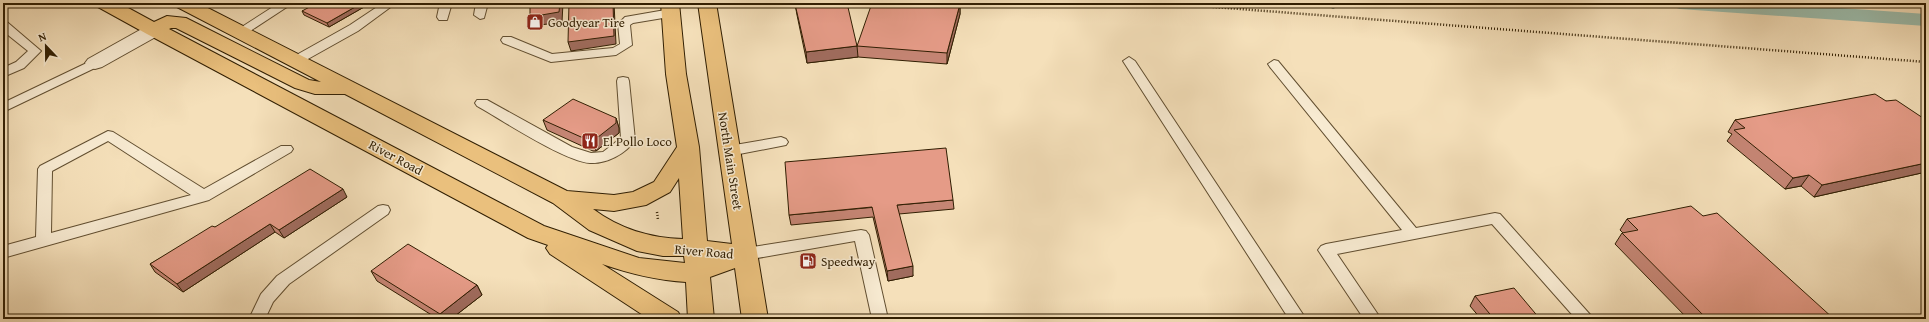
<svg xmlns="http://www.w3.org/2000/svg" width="1929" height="322" viewBox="0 0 1929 322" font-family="'Gentium Book Plus',serif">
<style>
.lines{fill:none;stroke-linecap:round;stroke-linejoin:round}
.stream{stroke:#717d69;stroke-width:7}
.canal{fill:#9cbdad;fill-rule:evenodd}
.lane-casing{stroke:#614e30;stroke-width:2}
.street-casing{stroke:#614e30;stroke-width:2}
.primary-casing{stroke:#301e02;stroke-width:2}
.path{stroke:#301e02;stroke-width:2.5;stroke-dasharray:1 2;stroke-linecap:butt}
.lane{fill:#f8ebd2;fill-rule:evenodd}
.street{fill:#f8ebd2;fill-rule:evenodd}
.primary{fill:#eac07d;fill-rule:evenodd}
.wall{fill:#c58574;stroke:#301e02}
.shaded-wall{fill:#a06c5e;stroke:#301e02}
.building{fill:#e59b87;stroke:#301e02}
.labels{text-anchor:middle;stroke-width:3;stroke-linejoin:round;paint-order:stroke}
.poi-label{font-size:13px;fill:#301e02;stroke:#f8ebd2;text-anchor:start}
.street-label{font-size:13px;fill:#301e02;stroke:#f8ebd2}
</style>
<rect width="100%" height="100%" fill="#f5e0ba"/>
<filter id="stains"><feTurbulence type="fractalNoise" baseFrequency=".005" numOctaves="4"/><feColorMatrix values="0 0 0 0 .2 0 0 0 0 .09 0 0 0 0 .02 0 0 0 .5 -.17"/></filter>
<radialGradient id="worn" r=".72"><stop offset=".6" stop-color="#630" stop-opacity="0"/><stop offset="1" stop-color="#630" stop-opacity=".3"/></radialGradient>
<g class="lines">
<path class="stream" d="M 1332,3 L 1333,5"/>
<path class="canal" d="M 1670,3 L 1772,3 L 1926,14 L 1926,26 L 1680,9 L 1673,7 Z"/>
<g class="lane-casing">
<path id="lane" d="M 279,3 L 293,3 L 244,35 L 236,35 L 234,32 Z
M 379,3 L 391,3 L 392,6 L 358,31 L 299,64 L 291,64 L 289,61 L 291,58 L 350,25 L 380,5 Z
M 440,3 L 452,3 L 447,20 L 439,20 L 437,17 Z
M 476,3 L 488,3 L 484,18 L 480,19 L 474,15 Z
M 671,9 L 677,13 L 675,16 L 633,23 L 630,25 L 632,45 L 616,55 L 551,62 L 503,43 L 501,40 L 503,37 L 511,37 L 552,54 L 613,48 L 620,44 L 618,24 L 625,17 Z
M 3,21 L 7,22 L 41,51 L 24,68 L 3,77 L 3,68 L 16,62 L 28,51 L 3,31 Z
M 1129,57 L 1135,61 L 1306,319 L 1289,319 L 1123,61 Z
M 95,59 L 101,63 L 99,66 L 3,112 L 3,103 Z
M 1274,60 L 1278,61 L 1416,228 L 1495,213 L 1500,214 L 1594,319 L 1576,319 L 1492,224 L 1337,254 L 1381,319 L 1364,319 L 1318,250 L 1321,246 L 1326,244 L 1402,230 L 1270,67 L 1268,64 Z
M 623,77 L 628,78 L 629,81 L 635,140 C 626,154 606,164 590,163 C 564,161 502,120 477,106 L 475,103 L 477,100 L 487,100 L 572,147 L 591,153 L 603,152 L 621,138 L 617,81 L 618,78 Z
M 108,131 L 113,132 L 204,189 L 281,146 L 291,146 L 293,149 L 291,152 L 209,200 L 3,258 L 3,246 L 36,237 L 38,169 L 40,166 ZM 108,141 L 191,195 L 51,233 L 52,171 Z
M 781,137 L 786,139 L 788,142 L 786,145 L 729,156 L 724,154 L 722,151 L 724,148 L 729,146 Z
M 383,205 L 388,206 L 390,210 L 388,214 L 289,284 L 273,302 L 265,319 L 249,319 L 261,294 L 277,276 L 378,206 Z
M 861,230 L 866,231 L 869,235 L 888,319 L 867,319 L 871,314 L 855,241 L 746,260 L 741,258 L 738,254 L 741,250 L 746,248 Z"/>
</g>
<g class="street-casing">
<path id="street" d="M 154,24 L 161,26 L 164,30 L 161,34 L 102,67 L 95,69 L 88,67 L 85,63 L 88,59 L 147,26 Z"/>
</g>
<g class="primary-casing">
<path id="primary" d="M 96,3 L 119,3 L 154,22 L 167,16 L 186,18 L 309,80 L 321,82 L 177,7 L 175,3 L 198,3 L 567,191 L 614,195 L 633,192 L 654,182 L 677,147 L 666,74 L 661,3 L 679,3 L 686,74 L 699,147 L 707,241 L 732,244 L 698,3 L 716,3 L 768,319 L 742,319 L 735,268 L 710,277 L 714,319 L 688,319 L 686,282 C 655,280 631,274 602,264 L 678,312 L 682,319 L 649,319 L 550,254 L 546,248 L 548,245 L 528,238 L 147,34 L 98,7 ZM 171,28 L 176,28 L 295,88 L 315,94 L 345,94 L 553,203 L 589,230 L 637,251 L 663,256 L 684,256 L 685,263 L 639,258 L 544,226 L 169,29 ZM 679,178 L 683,239 C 650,238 620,229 593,209 L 614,211 L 646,205 L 670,192 Z"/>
</g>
<path class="path" d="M 1162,3 L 1926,62
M 657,212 L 658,220"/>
<use href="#lane" class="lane"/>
<use href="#street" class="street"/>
<use href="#primary" class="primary"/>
</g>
<path class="wall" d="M 371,3 L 329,27 L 304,15 L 302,11 Z
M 795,4 L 857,46 L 960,4 L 960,14 L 947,64 L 858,57 L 807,63 L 797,15 Z
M 1886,101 L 1926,120 L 1926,172 L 1814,197 L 1801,186 L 1785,189 L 1727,141 L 1732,134 L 1728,132 L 1735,120 Z
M 616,118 L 619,128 L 619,133 L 596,151 L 593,151 L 547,130 L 543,120 Z
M 347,197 L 284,238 L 275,232 L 183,292 L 155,272 L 150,264 L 215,227 Z
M 953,200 L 954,209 L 899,214 L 913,276 L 888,281 L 873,217 L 791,225 L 789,215 Z
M 1703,216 L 1834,319 L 1688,319 L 1615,244 L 1622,233 L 1623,233 L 1620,230 L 1627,219 Z
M 371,271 L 477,285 L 482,295 L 451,319 L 438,319 L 377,281 Z
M 1475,296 L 1540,319 L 1481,319 L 1470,306 Z"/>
<path class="shaded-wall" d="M 362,3 L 371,3 L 329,27 L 327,23 Z
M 560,3 L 563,3 L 562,22 L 533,26 L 530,17 Z
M 613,3 L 614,3 L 616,44 L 571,51 L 568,42 Z
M 960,4 L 960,14 L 947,64 L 947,53 Z
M 857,46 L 858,57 L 807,63 L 806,52 Z
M 616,118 L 619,128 L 619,133 L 596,151 L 593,141 Z
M 1926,163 L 1926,172 L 1814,197 L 1822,185 Z
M 1809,175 L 1801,186 L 1785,189 L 1793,178 Z
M 343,189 L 347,197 L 284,238 L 279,230 Z
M 270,224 L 275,232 L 183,292 L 177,284 Z
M 913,266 L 913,276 L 888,281 L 887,271 Z
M 477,285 L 482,295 L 451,319 L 443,319 L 440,314 Z"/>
<path class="building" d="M 317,3 L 362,3 L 327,23 L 302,11 Z
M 530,3 L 560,3 L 559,12 L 530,17 Z
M 569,3 L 613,3 L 614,36 L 568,42 Z
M 802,3 L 847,3 L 857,46 L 806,52 L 795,4 Z
M 872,3 L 951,3 L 960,4 L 947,53 L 857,46 Z
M 1875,94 L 1886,101 L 1896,100 L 1926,120 L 1926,163 L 1822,185 L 1809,175 L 1793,178 L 1734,130 L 1745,128 L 1735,120 Z
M 573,99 L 616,118 L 616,123 L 593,141 L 590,141 L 543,120 Z
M 946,148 L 953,200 L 897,205 L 913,266 L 887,271 L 872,207 L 789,215 L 785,162 Z
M 310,169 L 343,189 L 279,230 L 270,224 L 177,284 L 150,264 L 212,226 L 215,227 Z
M 1691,206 L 1703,216 L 1717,213 L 1834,319 L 1707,319 L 1622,233 L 1638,230 L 1627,219 Z
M 408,244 L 477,285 L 440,314 L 371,271 Z
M 1514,288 L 1540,319 L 1494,319 L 1475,296 Z"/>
<defs>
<g id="shop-square" transform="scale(0.9)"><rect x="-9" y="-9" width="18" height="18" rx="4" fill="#8f2418" stroke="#f8ebd2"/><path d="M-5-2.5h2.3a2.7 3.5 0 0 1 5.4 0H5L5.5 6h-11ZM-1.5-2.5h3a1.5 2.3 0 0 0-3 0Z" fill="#fff"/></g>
<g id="restaurant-square" transform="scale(0.9)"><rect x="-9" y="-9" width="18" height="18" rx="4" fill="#8f2418" stroke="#f8ebd2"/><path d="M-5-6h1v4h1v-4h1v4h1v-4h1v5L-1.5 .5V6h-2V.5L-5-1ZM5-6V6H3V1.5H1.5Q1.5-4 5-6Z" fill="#fff"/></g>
<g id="fuel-square" transform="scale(0.9)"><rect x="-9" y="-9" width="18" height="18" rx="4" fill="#8f2418" stroke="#f8ebd2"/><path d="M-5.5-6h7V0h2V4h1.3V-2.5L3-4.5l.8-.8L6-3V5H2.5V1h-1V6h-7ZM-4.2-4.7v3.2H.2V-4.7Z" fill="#fff"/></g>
</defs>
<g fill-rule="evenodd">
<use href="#shop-square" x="535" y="22"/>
<use href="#restaurant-square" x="590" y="141"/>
<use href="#fuel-square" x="808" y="261"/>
</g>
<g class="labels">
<g class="poi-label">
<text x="548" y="27">Goodyear Tire</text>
<text x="603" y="146">El Pollo Loco</text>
<text x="821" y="266">Speedway</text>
</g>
<g class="street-label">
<text transform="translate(396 157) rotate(28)" y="5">River Road</text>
<text transform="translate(731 161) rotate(81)" y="5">North Main Street</text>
<text transform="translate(704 251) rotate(5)" y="5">River Road</text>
</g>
</g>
<rect width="1929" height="322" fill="none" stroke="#f5e0ba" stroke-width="16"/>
<rect x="4" y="4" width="1921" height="314" fill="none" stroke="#301e02" stroke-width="2"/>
<rect x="8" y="8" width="1913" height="306" fill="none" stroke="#301e02"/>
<g transform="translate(46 46) rotate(338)" stroke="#f8ebd2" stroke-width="3" paint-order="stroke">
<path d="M0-3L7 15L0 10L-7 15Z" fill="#301e02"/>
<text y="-6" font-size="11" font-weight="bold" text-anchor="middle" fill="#301e02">N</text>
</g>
<rect width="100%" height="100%" filter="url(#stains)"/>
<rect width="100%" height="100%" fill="url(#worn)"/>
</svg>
